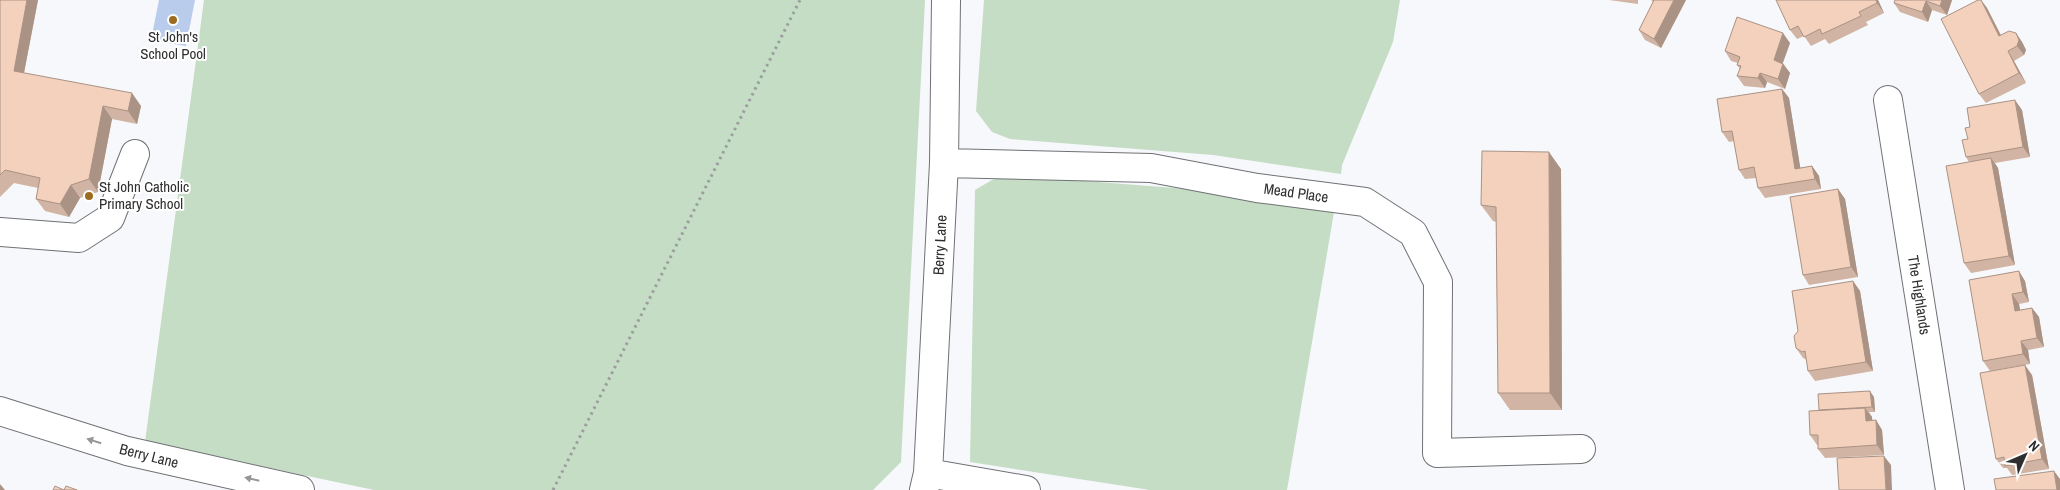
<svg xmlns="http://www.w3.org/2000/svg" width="2060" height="490" viewBox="0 0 2060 490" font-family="'Archivo Narrow',sans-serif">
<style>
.green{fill:#c5dcc5}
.water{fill:#b9cceb}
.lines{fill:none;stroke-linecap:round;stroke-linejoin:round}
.minor-casing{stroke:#707174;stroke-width:30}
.path{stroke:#9c9d9f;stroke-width:3;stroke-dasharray:2.5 4;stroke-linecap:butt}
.minor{stroke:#fff;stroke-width:28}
.wall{fill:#d1b4a3}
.shaded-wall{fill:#aa9284}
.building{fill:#f3d1bd;stroke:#aa9284}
.oneway{fill:#969697}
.poi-dot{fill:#9b6b1e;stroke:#fff;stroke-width:2}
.labels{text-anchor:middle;stroke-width:4;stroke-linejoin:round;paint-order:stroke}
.poi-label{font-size:15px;fill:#2e2e2f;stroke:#fff}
.street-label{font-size:15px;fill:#2e2e2f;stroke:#fff}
</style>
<rect width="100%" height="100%" fill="#f7f8fb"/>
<path class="green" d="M 204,0 L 925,0 L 901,462 L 873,490 L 374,490 L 145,442 Z
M 984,0 L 1400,0 L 1393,42 L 1342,165 L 1341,174 L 1213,155 L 1010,139 L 992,132 L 976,111 Z
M 1011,175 L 1238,193 L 1334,212 L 1287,490 L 1150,490 L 970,462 L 975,190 L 992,180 Z"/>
<path class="water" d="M 159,0 L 195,0 L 186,46 L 151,40 Z"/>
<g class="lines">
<g class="minor-casing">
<path id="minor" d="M 1888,100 L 1950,490
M 944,163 L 1151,168 L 1257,188 L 1365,202 L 1413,233 L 1438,282 L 1437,453 L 1581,449
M 0,232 L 79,238 L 110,218 L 135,154
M 0,411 L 127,451 L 300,490
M 928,473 L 1026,490
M 924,490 L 928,473 L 944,163 L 946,0"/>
</g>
<path class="path" d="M 553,490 L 800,0"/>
<use href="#minor" class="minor"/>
</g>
<path class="wall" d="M 0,0 L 38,0 L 24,73 L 141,106 L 137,124 L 112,119 L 98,192 L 80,198 L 69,217 L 45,211 L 36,199 L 38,188 L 14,183 L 0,197 Z
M 1609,0 L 1638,0 L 1638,4 Z
M 1651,0 L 1686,0 L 1661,48 L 1645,40 L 1639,30 L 1653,2 Z
M 1776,0 L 1878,0 L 1884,13 L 1866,22 L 1868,25 L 1829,44 L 1825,39 L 1811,46 L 1804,36 L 1797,39 L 1790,30 Z
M 1952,0 L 1947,15 L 1932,10 L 1928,22 L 1900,12 L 1894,3 Z
M 1981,0 L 1987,8 L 2001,35 L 2016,33 L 2022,42 L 2026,50 L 2024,55 L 2014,61 L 2026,83 L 1986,103 L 1979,94 Z
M 1790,43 L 1783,63 L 1790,73 L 1785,89 L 1767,82 L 1765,88 L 1744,86 L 1737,76 L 1740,69 L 1737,65 L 1738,63 L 1731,61 L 1725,51 Z
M 1782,89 L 1789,98 L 1800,168 L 1812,166 L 1819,176 L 1821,189 L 1765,198 L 1758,188 L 1756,178 L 1745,179 L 1739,170 L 1734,141 L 1729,142 L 1722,132 Z
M 2022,110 L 2030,157 L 1995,163 L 1998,168 L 2015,265 L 1971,273 L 1964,263 L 1969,162 L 1966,157 L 1968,139 L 1970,127 Z
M 1561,169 L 1562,410 L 1510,410 L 1498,393 L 1496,222 L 1493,221 L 1481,205 Z
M 1838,189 L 1845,199 L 1858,277 L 1809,285 L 1803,275 Z
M 1969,280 L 2025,281 L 2029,302 L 2019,304 L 2020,310 L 2032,308 L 2039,317 L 2044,347 L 2028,350 L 2030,364 L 1990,371 L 1983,361 Z
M 1853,281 L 1860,291 L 1873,371 L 1815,381 L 1808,371 L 1807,360 L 1803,358 L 1796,348 Z
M 2032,375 L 2049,469 L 2012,475 L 2007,468 L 2003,468 L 1996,459 Z
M 1874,397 L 1875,412 L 1869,412 L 1872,417 L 1872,420 L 1876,420 L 1882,430 L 1884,455 L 1825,458 L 1818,449 L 1818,445 L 1817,445 L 1810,435 L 1819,410 Z"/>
<path class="shaded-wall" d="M 27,0 L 38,0 L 22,83 L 14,71 Z
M 1674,0 L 1686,0 L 1661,48 L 1654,39 Z
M 1876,0 L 1878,0 L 1884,13 L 1877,3 Z
M 1942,0 L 1952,0 L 1947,15 L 1940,6 Z
M 1981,0 L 1987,8 L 2006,46 L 1999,36 Z
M 1926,1 L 1932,10 L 1928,22 L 1922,12 Z
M 1783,33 L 1790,43 L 1780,70 L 1774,60 Z
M 2016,33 L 2022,42 L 2026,50 L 2024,55 L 2017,46 Z
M 2008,51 L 2014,61 L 2026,83 L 2019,73 Z
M 1783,64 L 1790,73 L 1785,89 L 1778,79 Z
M 1760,73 L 1767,82 L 1765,88 L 1758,78 Z
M 1782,89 L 1789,98 L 1802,178 L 1795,169 Z
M 132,93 L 141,106 L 137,124 L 128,111 Z
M 2015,100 L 2022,110 L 2030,157 L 2023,147 Z
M 103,106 L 112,119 L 98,192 L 89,179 Z
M 1549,152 L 1561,169 L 1562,410 L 1550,393 Z
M 1991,158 L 1998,168 L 2015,265 L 2009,256 Z
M 1812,166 L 1819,176 L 1821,189 L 1815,179 Z
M 71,185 L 80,198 L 69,217 L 60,204 Z
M 1838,189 L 1845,199 L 1858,277 L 1851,267 Z
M 2019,271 L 2025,281 L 2029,302 L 2023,292 Z
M 1853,281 L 1860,291 L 1873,371 L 1866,362 Z
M 2012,294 L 2019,304 L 2022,320 L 2015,311 Z
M 2032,308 L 2039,317 L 2044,347 L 2037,338 Z
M 2021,341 L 2028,350 L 2030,364 L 2023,354 Z
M 2025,365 L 2032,375 L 2049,469 L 2042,459 Z
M 1870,391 L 1874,397 L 1875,412 L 1872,407 Z
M 1865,408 L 1872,417 L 1873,430 L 1866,421 Z
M 1876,420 L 1882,430 L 1884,455 L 1877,445 Z
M 1884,456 L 1891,465 L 1892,490 L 1886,490 Z
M 2054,471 L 2060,479 L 2060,490 L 2057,490 Z
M 0,484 L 5,490 L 0,490 Z"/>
<path class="building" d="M 0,0 L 27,0 L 14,71 L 132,93 L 128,111 L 103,106 L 89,179 L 71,185 L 60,204 L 36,199 L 40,178 L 5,170 L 0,175 Z
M 1654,0 L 1674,0 L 1654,39 L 1639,30 Z
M 1776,0 L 1876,0 L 1877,3 L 1859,12 L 1861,16 L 1822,34 L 1820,29 L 1804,37 L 1798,26 L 1790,30 Z
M 1895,0 L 1942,0 L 1940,6 L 1926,1 L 1922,12 L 1894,3 Z
M 1978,0 L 1981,0 L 1999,36 L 2009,31 L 2016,33 L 2019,40 L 2017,46 L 2008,51 L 2019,73 L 1979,94 L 1941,19 Z
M 1737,17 L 1783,33 L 1774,60 L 1783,64 L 1778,79 L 1760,73 L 1758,78 L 1737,76 L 1741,66 L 1737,65 L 1740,57 L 1725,51 Z
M 1782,89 L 1795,169 L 1812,166 L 1815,179 L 1758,188 L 1754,167 L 1739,170 L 1732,131 L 1722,132 L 1717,99 Z
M 2015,100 L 2023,147 L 1966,157 L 1962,140 L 1968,139 L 1965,128 L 1970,127 L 1967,108 Z
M 1482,151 L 1549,152 L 1550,393 L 1498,393 L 1496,207 L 1481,205 Z
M 1991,158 L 2009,256 L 1964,263 L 1946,166 Z
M 1838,189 L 1851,267 L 1803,275 L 1790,197 Z
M 2019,271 L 2023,292 L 2012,294 L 2015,311 L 2032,308 L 2037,338 L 2021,341 L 2023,354 L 1983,361 L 1969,280 Z
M 1853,281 L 1866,362 L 1808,371 L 1805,351 L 1802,352 L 1796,348 L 1794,336 L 1798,331 L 1792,291 Z
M 2025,365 L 2042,459 L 2005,466 L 2004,457 L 1996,459 L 1980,373 Z
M 1870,391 L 1872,407 L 1819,410 L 1818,394 Z
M 1865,408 L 1866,421 L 1876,420 L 1877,445 L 1818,449 L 1818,435 L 1810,435 L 1809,411 Z
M 1884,456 L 1886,490 L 1839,490 L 1837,458 Z
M 2054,471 L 2057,490 L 1996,490 L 1994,479 Z
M 55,486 L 64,490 L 66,486 L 77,490 L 53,490 Z"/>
<defs><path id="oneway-solid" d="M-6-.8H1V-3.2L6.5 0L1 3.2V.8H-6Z" transform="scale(1.25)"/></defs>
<g class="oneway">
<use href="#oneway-solid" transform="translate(94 441) rotate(-162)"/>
<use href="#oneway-solid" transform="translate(252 479) rotate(-167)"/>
</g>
<g class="poi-dot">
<circle cx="173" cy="20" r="5"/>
<circle cx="89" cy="196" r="5"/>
</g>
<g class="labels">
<g class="poi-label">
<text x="173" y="42">St John's<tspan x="173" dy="17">School Pool</tspan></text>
<text x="99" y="192" text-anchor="start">St John Catholic<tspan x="99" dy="17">Primary School</tspan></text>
</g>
<g class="street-label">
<text transform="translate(1296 193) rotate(8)" y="5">Mead Place</text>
<text transform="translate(940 245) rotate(-87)" y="5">Berry Lane</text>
<text transform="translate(1919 295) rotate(81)" y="5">The Highlands</text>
<text transform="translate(149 456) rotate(14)" y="5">Berry Lane</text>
</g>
</g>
<g transform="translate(2025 455) rotate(45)" stroke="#ffffff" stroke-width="4" paint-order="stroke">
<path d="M0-4L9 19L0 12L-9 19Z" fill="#2e2e2f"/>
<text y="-8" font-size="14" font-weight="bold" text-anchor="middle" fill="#2e2e2f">N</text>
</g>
</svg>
